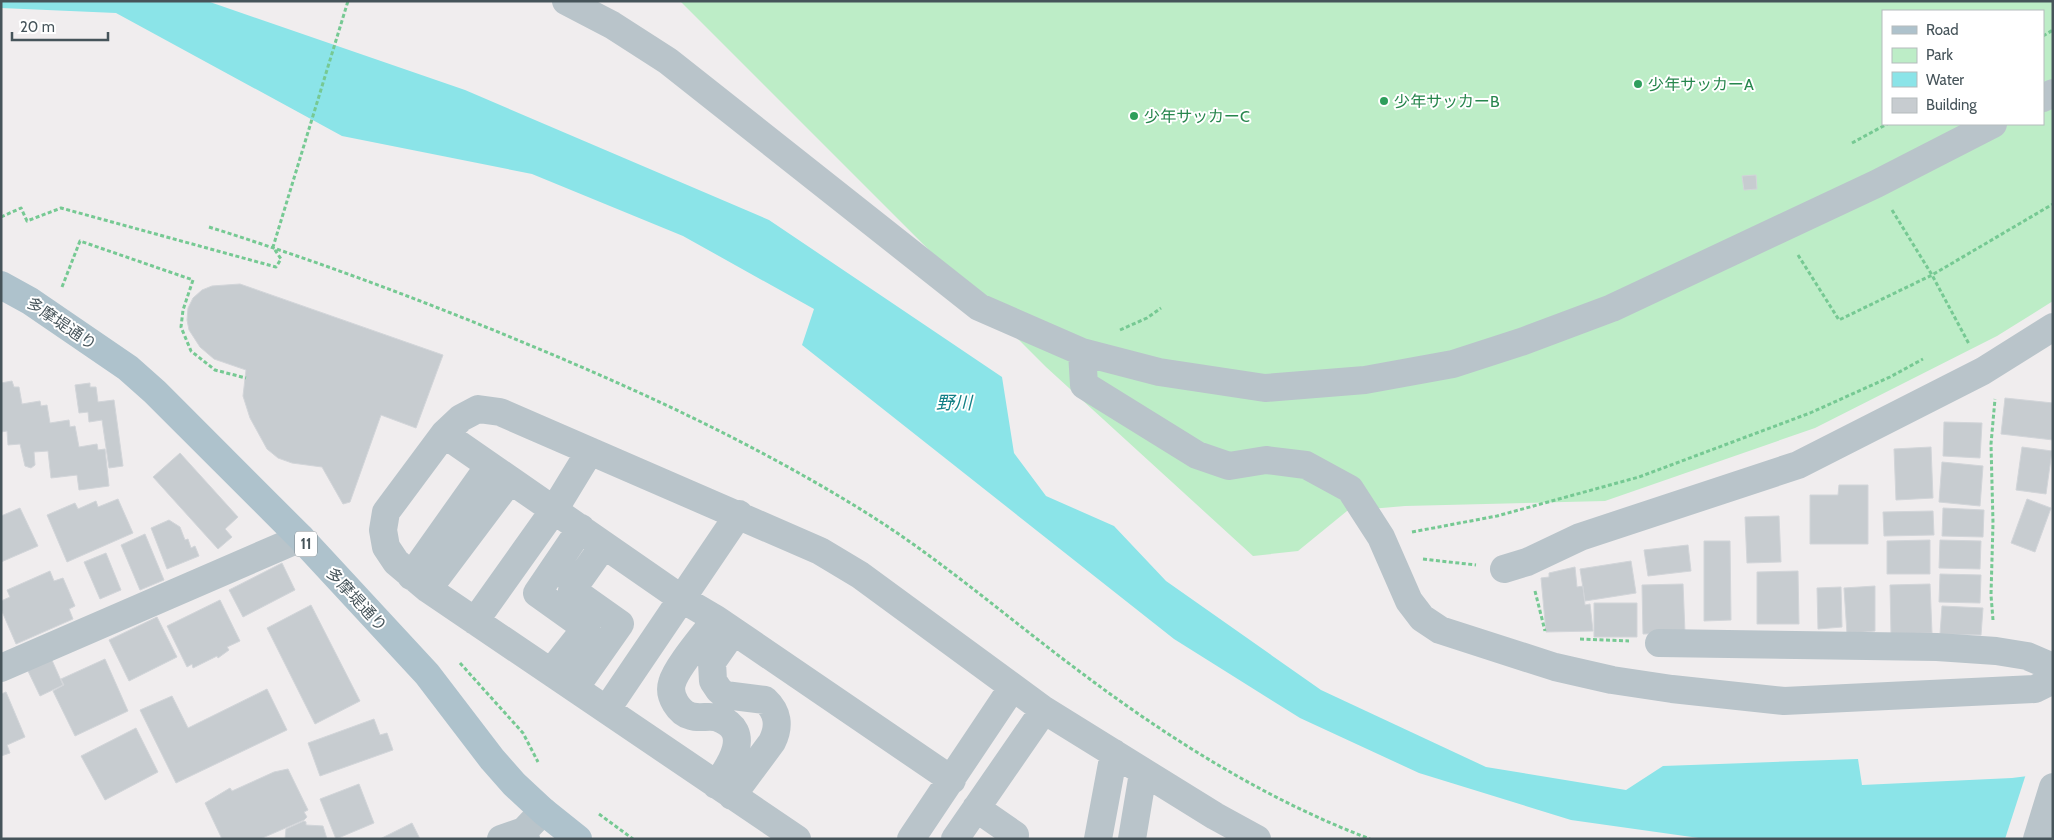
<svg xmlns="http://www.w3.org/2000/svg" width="2054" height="840" viewBox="0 0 2054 840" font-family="Cabin,'Noto Sans JP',sans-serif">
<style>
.green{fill:#bdedc7;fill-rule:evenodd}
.water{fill:#8be4e8}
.pier{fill:#f0edee}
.building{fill:#c7ccd0;stroke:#d2d5d9}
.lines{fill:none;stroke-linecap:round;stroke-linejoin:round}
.path{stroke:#76c993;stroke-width:3;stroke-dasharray:4 2.5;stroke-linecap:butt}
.minor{stroke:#b9c4ca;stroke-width:28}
.major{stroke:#aec2cc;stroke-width:28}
.leisure-dot{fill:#2e9e5b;stroke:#fff;stroke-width:2}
.labels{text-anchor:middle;stroke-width:4;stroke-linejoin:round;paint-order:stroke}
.shield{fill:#fff;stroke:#7e878c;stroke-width:1}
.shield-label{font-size:15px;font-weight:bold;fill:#46545a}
.leisure-label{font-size:16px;fill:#27864d;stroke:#fff;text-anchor:start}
.street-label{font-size:16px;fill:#46545a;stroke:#fff}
.water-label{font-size:18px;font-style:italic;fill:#117f85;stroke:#fff}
</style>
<rect width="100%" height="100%" fill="#f0edee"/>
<path class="green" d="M 680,1 L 2053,1 L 2053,301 L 1997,336 L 1815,428 L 1605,501 L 1405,506 L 1347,511 L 1298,551 L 1253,556 L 1046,367 ZM 1883,11 L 2043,11 L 2043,124 L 1883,124 Z"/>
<path class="water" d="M 1,1 L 207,1 L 465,90 L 769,220 L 1002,377 L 1014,453 L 1046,496 L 1114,526 L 1166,581 L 1321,690 L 1486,767 L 1626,790 L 1663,766 L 1858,759 L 1862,785 L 2012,778 L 2053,773 L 2053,839 L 1706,839 L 1571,820 L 1419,773 L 1300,718 L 1174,639 L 802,345 L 814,309 L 683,236 L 532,174 L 342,136 L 116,13 L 1,8 Z"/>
<path class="pier" d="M 2053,770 L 2053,839 L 2005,839 L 2026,774 Z"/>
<path class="building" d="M 1756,175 L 1757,189 L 1744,190 L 1742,176 Z
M 240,284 L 443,355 L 416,428 L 381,415 L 350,502 L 343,504 L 322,467 L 292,463 L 278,458 L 267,449 L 250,418 L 243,396 L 246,370 L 214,359 L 200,347 L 189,330 L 187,320 L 188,308 L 193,298 L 202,290 L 212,286 Z
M 12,381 L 14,387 L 19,387 L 22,404 L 40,401 L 41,406 L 47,405 L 50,423 L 69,420 L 70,427 L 75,426 L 79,447 L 97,444 L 98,450 L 105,449 L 109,486 L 79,490 L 77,475 L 51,478 L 48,451 L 34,452 L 35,465 L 31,468 L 25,466 L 20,444 L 8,445 L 7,431 L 1,432 L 1,383 Z
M 90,383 L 90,387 L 96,387 L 98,402 L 114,400 L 123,466 L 109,468 L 102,420 L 89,422 L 88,412 L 79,413 L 75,385 Z
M 2005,398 L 2053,403 L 2053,440 L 2001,434 Z
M 1944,422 L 1982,423 L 1980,458 L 1943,456 Z
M 1931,447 L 1933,498 L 1896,500 L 1894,449 Z
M 2022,447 L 2052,451 L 2046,494 L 2016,490 Z
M 180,453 L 238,517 L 225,529 L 232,537 L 218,549 L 153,477 Z
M 1942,462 L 1983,466 L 1980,506 L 1939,502 Z
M 1839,485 L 1868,485 L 1868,544 L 1810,544 L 1810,495 L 1838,495 Z
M 118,499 L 133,533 L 67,562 L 47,515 L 75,503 L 78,509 L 96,501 L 98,507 Z
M 2027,499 L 2051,508 L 2035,552 L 2011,543 Z
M 20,508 L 38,546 L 1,562 L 1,516 Z
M 1943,508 L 1984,510 L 1983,537 L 1942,536 Z
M 1933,511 L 1934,535 L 1884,536 L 1883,512 Z
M 1779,516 L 1781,562 L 1747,563 L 1745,517 Z
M 169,520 L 180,527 L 185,540 L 188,539 L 191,548 L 195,546 L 199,556 L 167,569 L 151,528 Z
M 145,534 L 164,580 L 140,590 L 121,545 Z
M 1930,540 L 1930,574 L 1887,574 L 1887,541 Z
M 1940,540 L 1981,541 L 1980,569 L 1939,568 Z
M 1704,541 L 1730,541 L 1731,620 L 1704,621 Z
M 1688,545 L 1691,571 L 1648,576 L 1644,550 Z
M 106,553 L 121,590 L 100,599 L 84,562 Z
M 1631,561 L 1636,593 L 1585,601 L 1580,569 Z
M 282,563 L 295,590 L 243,617 L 229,590 Z
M 1575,567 L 1577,587 L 1583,586 L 1585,605 L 1590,604 L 1593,631 L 1546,632 L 1541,578 L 1549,577 L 1549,573 Z
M 50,571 L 54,581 L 63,578 L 75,606 L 69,609 L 73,619 L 16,644 L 1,609 L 1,601 L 10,597 L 7,590 Z
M 1798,571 L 1799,624 L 1757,624 L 1757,572 Z
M 1940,574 L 1981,575 L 1980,603 L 1939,602 Z
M 1683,584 L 1685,633 L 1643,634 L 1642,585 Z
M 1930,584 L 1932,633 L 1891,634 L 1890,585 Z
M 1875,586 L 1875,631 L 1847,634 L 1844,588 Z
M 1841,587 L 1842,627 L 1818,629 L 1817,588 Z
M 220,600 L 240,641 L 227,647 L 229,650 L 218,658 L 217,656 L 193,668 L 192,664 L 187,667 L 167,626 Z
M 1594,603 L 1637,603 L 1637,637 L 1594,637 Z
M 311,605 L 360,701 L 315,724 L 267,628 Z
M 1942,606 L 1983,608 L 1981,635 L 1940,634 Z
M 157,617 L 177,657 L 129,681 L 109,640 Z
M 51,658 L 63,685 L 40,696 L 27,669 Z
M 105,659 L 128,711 L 75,736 L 53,691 L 64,685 L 61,679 Z
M 267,689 L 287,730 L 176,783 L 140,710 L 172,696 L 188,728 Z
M 6,692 L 25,737 L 7,745 L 10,753 L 1,756 L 1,694 Z
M 374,719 L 380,735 L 387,733 L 393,750 L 320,776 L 308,743 Z
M 136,728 L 158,772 L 105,800 L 81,756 Z
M 288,769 L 308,810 L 304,812 L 307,817 L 304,820 L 260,839 L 222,839 L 205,803 L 230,788 L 232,791 L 274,772 Z
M 359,784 L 374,823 L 336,839 L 320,799 Z
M 304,821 L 306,822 L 306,825 L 323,826 L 327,839 L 285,839 L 286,829 Z
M 412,823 L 420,839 L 380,839 Z"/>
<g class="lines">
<path class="path" d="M 2043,36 L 2053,30
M 1852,143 L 1887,124
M 1892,210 L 1932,275 L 1969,344
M 1,217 L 21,208 L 27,221 L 61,208 L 276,267 L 281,259 L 273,247 L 348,1
M 209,227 C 317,261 422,300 527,344 C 643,392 757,445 865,512 C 942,560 1010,620 1083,674 C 1171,740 1267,800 1370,839
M 1798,255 L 1839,320 L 1932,275 L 2053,204
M 62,287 L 80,241 L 193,280 L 183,310 L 181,327 L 191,351 L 215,370 L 246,378
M 1120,330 L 1147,318 L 1161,308
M 1412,532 L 1497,516 L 1639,477 L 1810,413 L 1890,377 L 1923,359
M 1423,559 L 1476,565
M 1535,591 L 1545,631
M 1993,620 L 1991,595 L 1993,523 L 1991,444 L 1995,399
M 1580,639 L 1629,641
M 460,663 L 523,733 L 538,762
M 599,814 L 633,839"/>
<path class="minor" d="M 566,1 L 612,25 L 668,61 L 979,307 L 1082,352 L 1159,372 L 1265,388 L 1365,380 L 1453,364 L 1524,341 L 1612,308 L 1876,184 L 1993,124
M 2043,98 L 2053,93
M 1082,352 L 1084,385 L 1197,455 L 1229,466 L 1266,460 L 1306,465 L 1350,489 L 1381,537 L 1409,601 L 1422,618 L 1440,630 L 1555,667 L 1612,680 L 1672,689 L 1784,701 L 2035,689 L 2053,680
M 444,434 L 682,599 L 716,619 L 952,780
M 1504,569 L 1527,562 L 1580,537 L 1798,465 L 1983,371 L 2053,327
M 411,576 L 489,466
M 428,589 L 510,480
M 716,619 C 705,634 676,667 672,683 C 668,696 679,713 691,716 C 700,719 710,715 718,718 C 754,731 730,766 716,785
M 475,621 L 554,510 L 590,451
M 1659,643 L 1937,647 L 1996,651 L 2027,656 L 2053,667
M 1,668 L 301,538
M 551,672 L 586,628 L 537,593 L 581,528
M 575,688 L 620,624 L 572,590 L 604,545
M 607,709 L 739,514
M 732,796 L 772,742 C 780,726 778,712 765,700 L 725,695 L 719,690 L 713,681 L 712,662 L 733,632
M 976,808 L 1015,835
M 501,839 L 524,831
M 526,839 L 524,831 L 543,811
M 797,839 L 428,589 L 396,562 L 386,547 L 383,530 L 386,512 L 444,434 L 461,418 L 478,409 L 500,412 L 820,551 L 860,575 L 1044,710 L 1215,816 L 1257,839
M 911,839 L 1012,688
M 955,839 L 1044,710
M 1098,839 L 1114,753
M 1132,839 L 1143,773
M 2037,839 L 2053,787"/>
<path class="major" d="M 1,285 L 30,301 L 128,368 L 155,392 L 301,538 L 427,674 L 492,759 L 514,784 L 543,811 L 578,839"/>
</g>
<g class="leisure-dot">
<circle cx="1638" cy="84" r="5"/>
<circle cx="1384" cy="101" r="5"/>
<circle cx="1134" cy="116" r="5"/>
</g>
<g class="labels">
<rect class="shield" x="295" y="531.5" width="22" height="25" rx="4"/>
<g class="shield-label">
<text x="306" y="549">11</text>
</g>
<g class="leisure-label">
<text x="1648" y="90">少年サッカーA</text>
<text x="1394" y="107">少年サッカーB</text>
<text x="1144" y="122">少年サッカーC</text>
</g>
<g class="street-label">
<text transform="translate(62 323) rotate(34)" y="6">多摩堤通り</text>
<text transform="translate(357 599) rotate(47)" y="6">多摩堤通り</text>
</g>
<g class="water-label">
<text x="954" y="409">野川</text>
</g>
</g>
<rect width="2054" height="840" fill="none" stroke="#46545a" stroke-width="5"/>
<rect x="1882" y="10" width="162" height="115" fill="#ffffff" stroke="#b5bbbd"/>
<rect x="1892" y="26" width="25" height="8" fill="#aec2cc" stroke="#b5bbbd"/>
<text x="1926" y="35" font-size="15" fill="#46545a">Road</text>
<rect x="1892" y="48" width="25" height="15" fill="#bdedc7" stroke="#b5bbbd"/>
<text x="1926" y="60" font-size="15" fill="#46545a">Park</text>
<rect x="1892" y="72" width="25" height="15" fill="#8be4e8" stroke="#b5bbbd"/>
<text x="1926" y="85" font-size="15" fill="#46545a">Water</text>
<rect x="1892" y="98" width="25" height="15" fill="#c7ccd0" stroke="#b5bbbd"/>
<text x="1926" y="110" font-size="15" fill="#46545a">Building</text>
<path d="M12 32v8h96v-8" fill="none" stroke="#46545a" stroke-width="2.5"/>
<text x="20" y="32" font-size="15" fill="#46545a" stroke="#ffffff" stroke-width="4" paint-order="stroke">20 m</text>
</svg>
